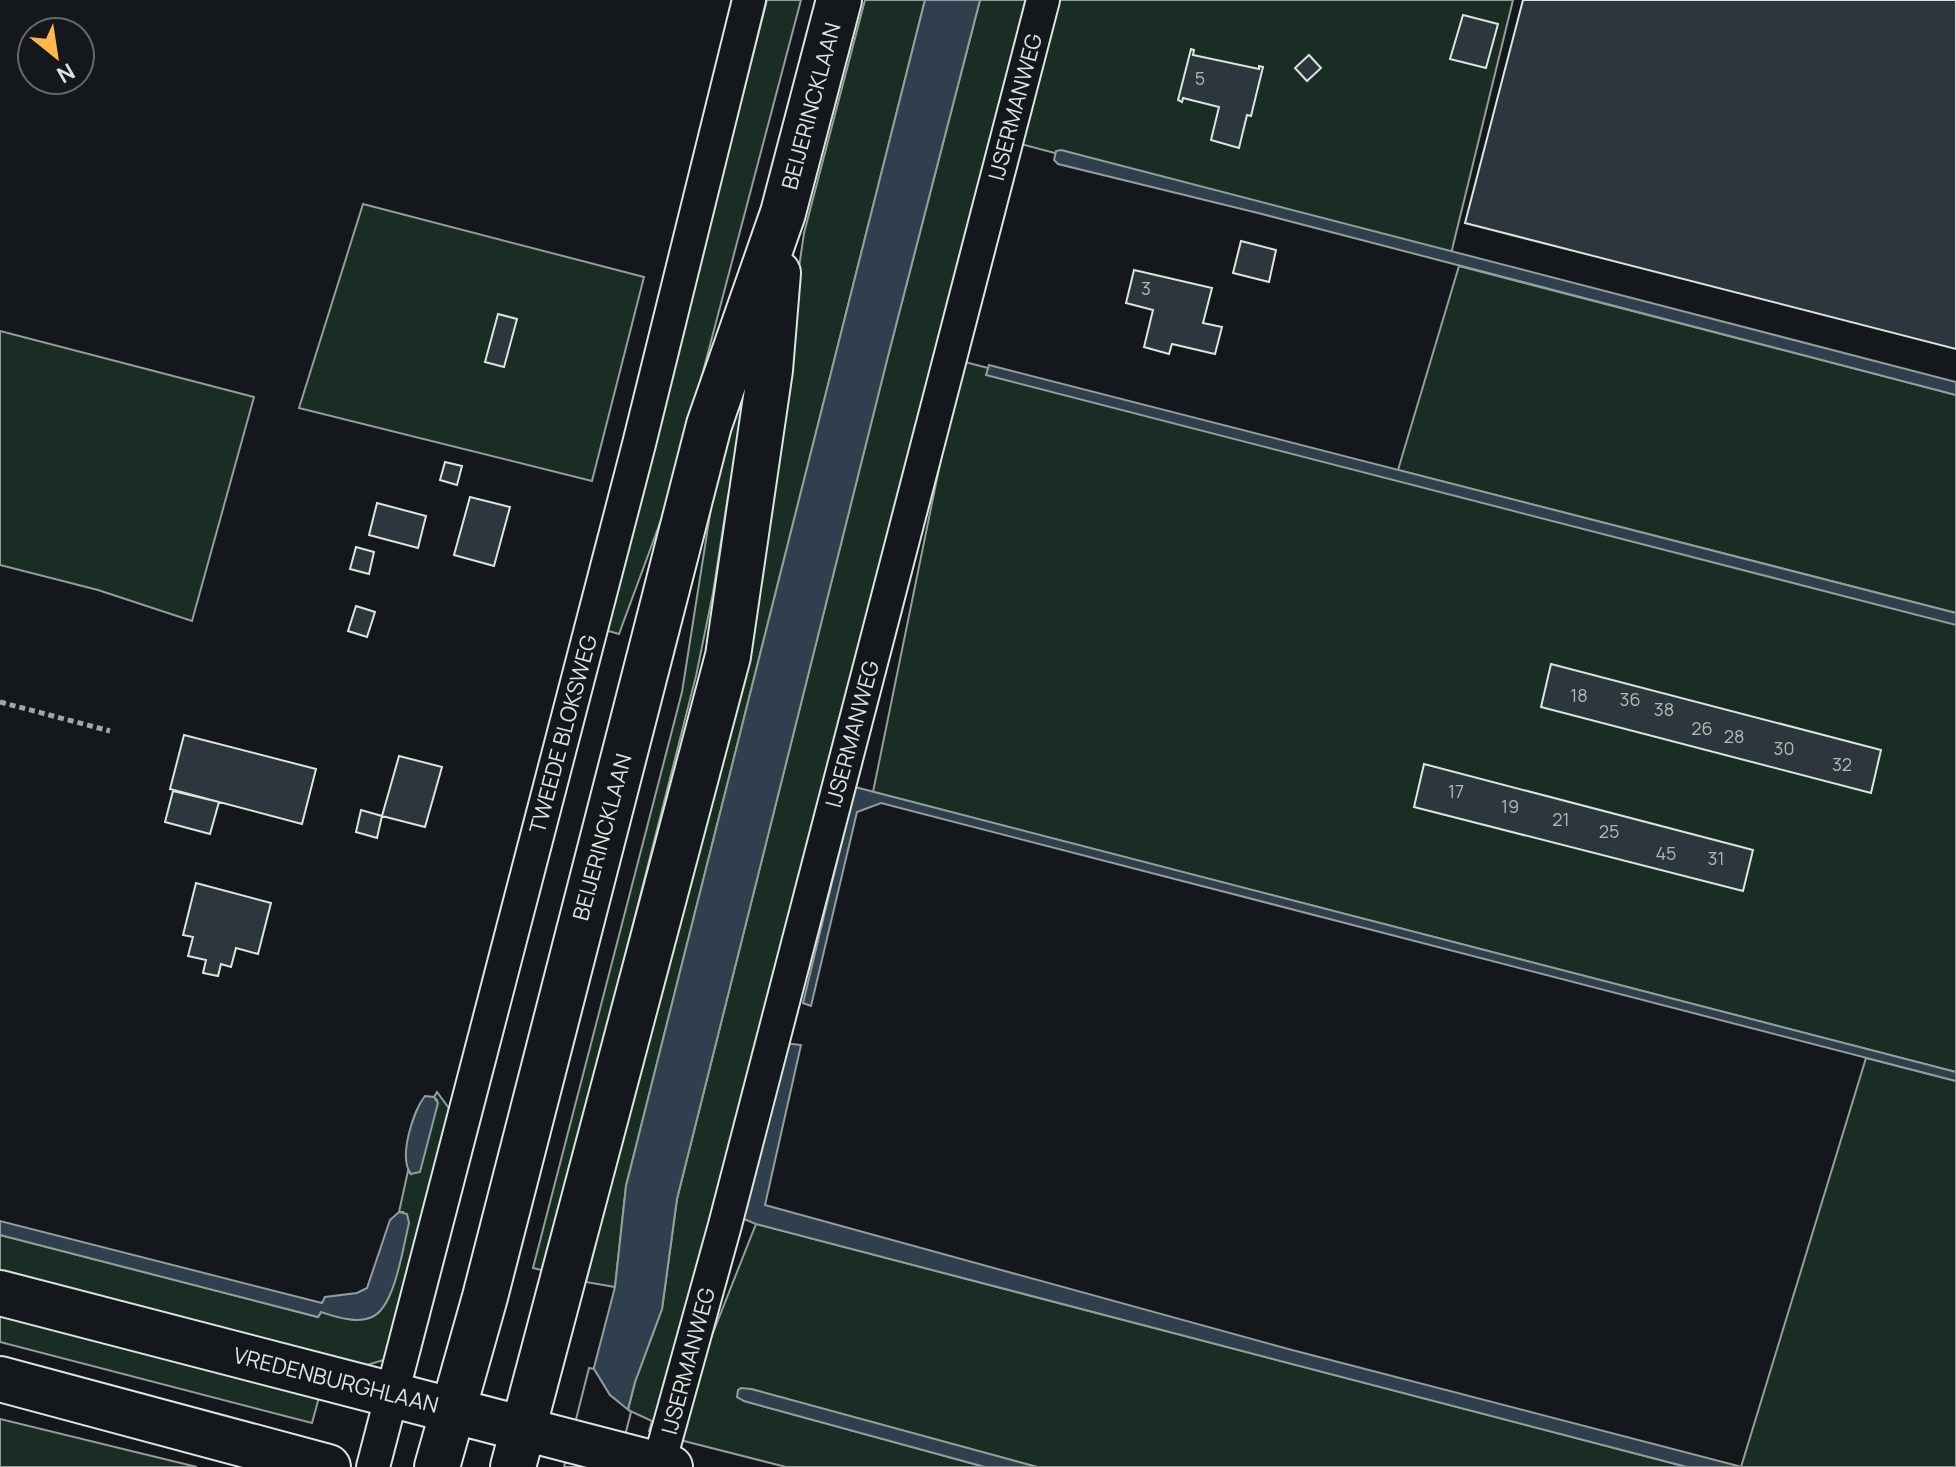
<svg xmlns="http://www.w3.org/2000/svg" width="1956" height="1467" viewBox="0 0 1956 1467" font-family="Manrope,sans-serif">
<style>
.green{fill:#1a2d24;stroke:#939e99;stroke-width:2}
.water{fill:#2f3f4d;stroke:#939e99;stroke-width:2}
.pier{fill:#14181c;stroke:#939e99;stroke-width:2}
.building{fill:#2c363c;stroke:#d8e6dc;stroke-width:2}
.lines{fill:none;stroke-linecap:round;stroke-linejoin:round}
.minor-casing{stroke:#d8e6dc;stroke-width:36}
.tertiary-casing{stroke:#d8e6dc;stroke-width:46}
.secondary-casing{stroke:#d8e6dc;stroke-width:48}
.path{stroke:#9da8a2;stroke-width:5;stroke-dasharray:6 4;stroke-linecap:butt}
.minor{stroke:#14181c;stroke-width:32}
.tertiary{stroke:#14181c;stroke-width:42}
.secondary{stroke:#14181c;stroke-width:44}
.labels{text-anchor:middle;stroke-width:6;stroke-linejoin:round;paint-order:stroke}
.number-label{font-size:18px;fill:#adbab4}
.street-label{font-size:22px;fill:#d8e6dc;stroke:#14181c}
</style>
<rect width="100%" height="100%" fill="#14181c"/>
<path class="green" d="M 767,0 L 801,0 L 671,493 L 619,634 L 605,630 Z
M 865,0 L 925,0 L 626,1186 L 615,1287 L 586,1282 L 723,733 L 766,496 L 804,233 Z
M 980,0 L 1026,0 L 655,1432 L 649,1431 L 652,1421 L 628,1410 L 635,1382 L 662,1309 L 677,1199 L 887,360 Z
M 1053,0 L 1513,0 L 1450,258 L 1017,143 Z
M 363,204 L 644,277 L 592,481 L 299,408 Z
M 1459,266 L 1956,395 L 1956,613 L 1398,470 Z
M 0,331 L 254,397 L 192,621 L 98,590 L 0,565 Z
M 763,361 L 728,496 L 713,593 L 696,676 L 545,1271 L 533,1268 L 682,692 L 714,489 L 736,380 Z
M 961,361 L 1956,617 L 1956,1072 L 873,792 Z
M 1866,1058 L 1956,1081 L 1956,1467 L 1741,1467 Z
M 437,1092 L 451,1111 L 387,1359 L 354,1369 L 0,1285 L 0,1235 L 318,1317 L 321,1312 C 350,1319 376,1330 390,1294 L 403,1212 L 399,1212 L 408,1171 L 411,1174 L 437,1100 L 434,1097 Z
M 756,1224 L 1687,1467 L 1037,1467 L 751,1389 L 744,1401 L 985,1467 L 786,1467 L 680,1440 L 701,1363 Z
M 0,1306 L 321,1390 L 312,1423 L 0,1342 Z
M 0,1419 L 197,1467 L 0,1467 Z"/>
<path class="water" d="M 925,0 L 980,0 L 887,360 L 677,1199 L 662,1309 L 635,1382 L 613,1467 L 568,1467 L 615,1287 L 626,1186 Z
M 1061,150 L 1956,382 L 1956,395 L 1258,213 L 1058,164 L 1054,160 L 1056,151 Z
M 989,365 L 1956,613 L 1956,625 L 986,375 Z
M 855,787 L 1956,1072 L 1956,1081 L 881,803 L 857,812 L 811,1006 L 803,1003 Z
M 784,1043 L 801,1045 L 765,1205 L 1292,1350 L 1742,1467 L 1687,1467 L 756,1224 L 739,1217 Z
M 425,1096 L 434,1097 L 438,1103 L 420,1172 L 411,1174 C 398,1158 413,1111 425,1096 Z
M 399,1212 L 407,1214 L 409,1223 C 403,1247 395,1307 372,1317 C 356,1324 336,1317 321,1312 L 318,1317 L 0,1235 L 0,1221 L 322,1303 L 325,1297 L 357,1293 L 367,1288 L 390,1220 Z
M 741,1388 L 751,1389 L 1037,1467 L 985,1467 L 744,1401 L 737,1397 L 738,1390 Z"/>
<path class="pier" d="M 589,1368 L 594,1369 L 610,1395 L 631,1412 L 617,1467 L 564,1467 Z"/>
<path class="building" d="M 1523,0 L 1956,0 L 1956,349 L 1465,223 Z
M 1463,15 L 1498,24 L 1486,68 L 1450,59 Z
M 1191,49 L 1194,50 L 1193,55 L 1259,69 L 1259,66 L 1263,67 L 1251,116 L 1247,115 L 1239,148 L 1211,140 L 1219,107 L 1183,98 L 1182,102 L 1178,100 Z
M 1309,55 L 1321,68 L 1307,81 L 1295,68 Z
M 1241,241 L 1276,250 L 1269,282 L 1233,273 Z
M 1134,270 L 1212,288 L 1203,323 L 1222,327 L 1215,354 L 1172,344 L 1169,354 L 1144,347 L 1153,310 L 1126,303 Z
M 498,314 L 517,319 L 504,367 L 485,362 Z
M 445,462 L 462,466 L 457,485 L 440,480 Z
M 470,497 L 510,507 L 494,566 L 454,555 Z
M 377,503 L 426,516 L 418,548 L 369,535 Z
M 356,547 L 374,552 L 369,574 L 350,569 Z
M 356,606 L 375,612 L 367,637 L 348,631 Z
M 1551,664 L 1881,750 L 1871,793 L 1541,707 Z
M 184,735 L 316,769 L 302,824 L 170,789 Z
M 399,756 L 442,767 L 425,827 L 382,816 Z
M 1424,764 L 1753,850 L 1743,891 L 1414,807 Z
M 173,791 L 219,802 L 210,834 L 165,822 Z
M 361,810 L 382,816 L 377,838 L 356,832 Z
M 196,883 L 271,903 L 258,954 L 236,948 L 231,967 L 221,964 L 218,976 L 203,973 L 206,960 L 188,956 L 193,937 L 183,935 Z"/>
<g class="lines">
<g class="minor-casing">
<path id="minor" d="M 373,1467 L 639,444 L 749,0
M 658,1467 L 725,1225 L 1043,0"/>
</g>
<g class="tertiary-casing">
<path id="tertiary" d="M 524,1429 L 671,1467"/>
</g>
<g class="secondary-casing">
<path id="secondary" d="M 0,1293 L 524,1429
M 0,1379 L 328,1467
M 437,1467 L 485,1297 L 709,425 L 783,213 L 839,0
M 513,1467 L 728,656 L 770,370 L 778,273"/>
</g>
<path class="path" d="M 0,702 L 110,731"/>
<use href="#minor" class="minor"/>
<use href="#tertiary" class="tertiary"/>
<use href="#secondary" class="secondary"/>
</g>
<g class="labels">
<g class="number-label">
<text x="1200" y="85">5</text>
<text x="1146" y="295">3</text>
<text x="1579" y="702">18</text>
<text x="1630" y="706">36</text>
<text x="1664" y="716">38</text>
<text x="1702" y="735">26</text>
<text x="1734" y="743">28</text>
<text x="1784" y="755">30</text>
<text x="1842" y="771">32</text>
<text x="1456" y="798">17</text>
<text x="1510" y="813">19</text>
<text x="1561" y="826">21</text>
<text x="1609" y="838">25</text>
<text x="1666" y="860">45</text>
<text x="1716" y="865">31</text>
</g>
<g class="street-label">
<text transform="translate(811 106) rotate(-75)" y="8">BEIJERINCKLAAN</text>
<text transform="translate(1015 107) rotate(-75)" y="8">IJSERMANWEG</text>
<text transform="translate(563 734) rotate(-75)" y="8">TWEEDE BLOKSWEG</text>
<text transform="translate(852 734) rotate(-75)" y="8">IJSERMANWEG</text>
<text transform="translate(602 837) rotate(-75)" y="8">BEIJERINCKLAAN</text>
<text transform="translate(688 1361) rotate(-75)" y="8">IJSERMANWEG</text>
<text transform="translate(336 1380) rotate(14)" y="8">VREDENBURGHLAAN</text>
</g>
</g>
<g transform="translate(56 56) rotate(150)"><circle r="38" fill="#14181c" stroke="#626a69" stroke-width="2"/>
<path d="M0-6L14 30L0 20L-14 30Z" fill="#ffb74d"/>
<text y="-12" font-size="22" font-weight="bold" text-anchor="middle" fill="#d8e6dc">N</text>
</g>
</svg>
